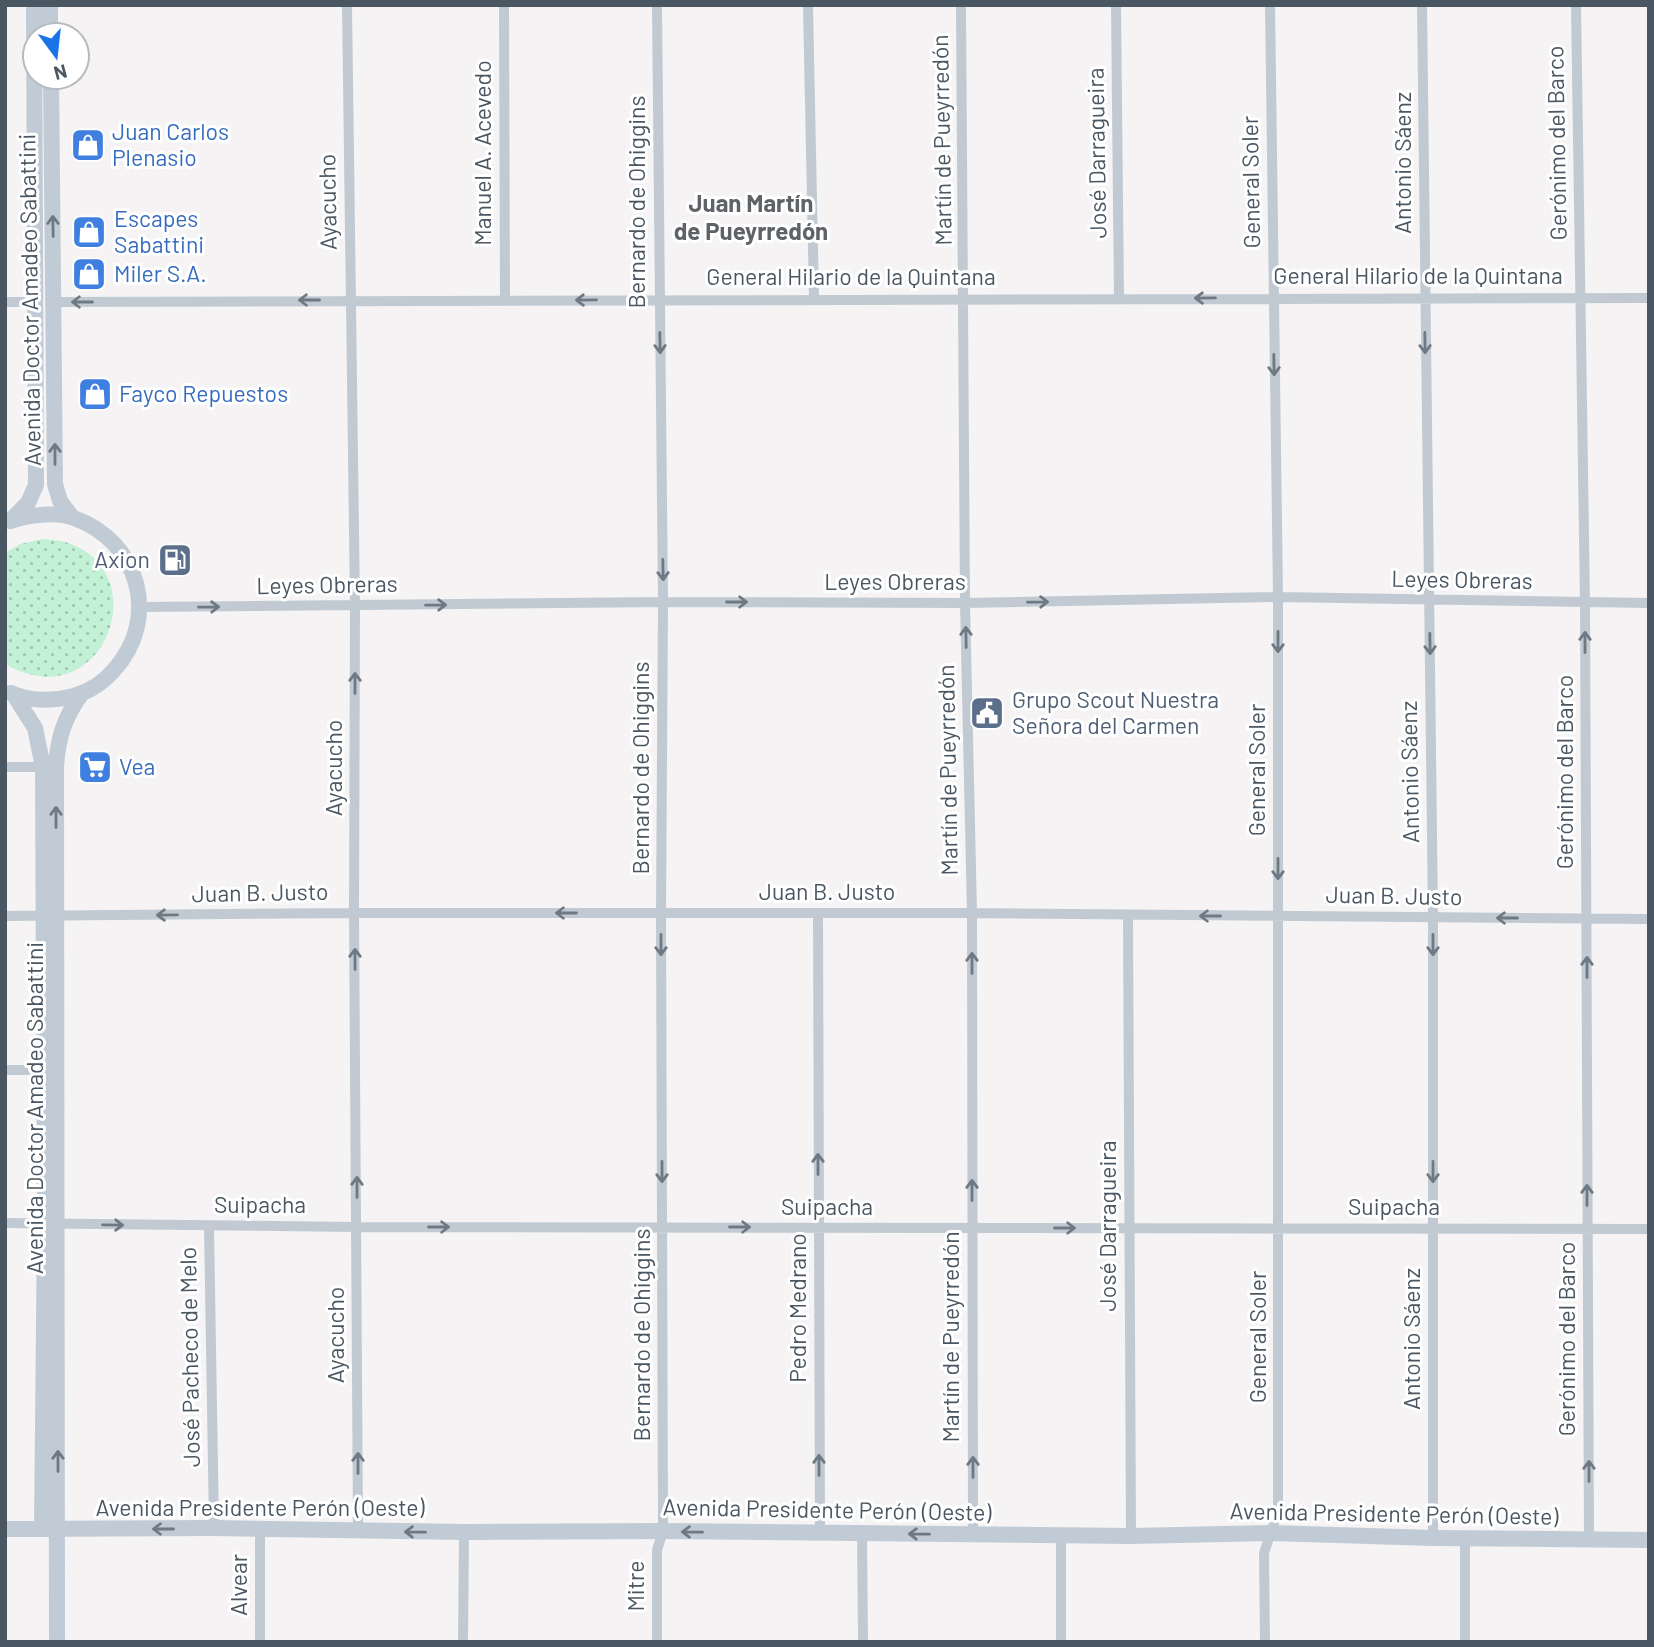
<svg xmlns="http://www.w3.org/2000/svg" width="1654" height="1647" viewBox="0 0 1654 1647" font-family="Barlow,sans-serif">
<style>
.park{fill:url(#park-dots)}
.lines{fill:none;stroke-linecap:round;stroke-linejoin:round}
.street{stroke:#c1cad2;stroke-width:10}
.secondary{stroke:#c1cbd6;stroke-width:16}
.oneway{stroke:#6e7984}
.oneway2{stroke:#6e7983}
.labels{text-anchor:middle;stroke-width:6;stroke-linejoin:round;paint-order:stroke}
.shop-label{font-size:23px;fill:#366cbe;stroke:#fff;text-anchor:start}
.street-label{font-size:23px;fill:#4a5661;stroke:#fff}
.service-label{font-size:23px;fill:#4e5e75;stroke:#fff;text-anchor:end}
.neighbourhood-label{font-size:24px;font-weight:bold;fill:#5f6368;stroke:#fff}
</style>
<defs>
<pattern id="park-dots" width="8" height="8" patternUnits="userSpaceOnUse" patternTransform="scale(1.75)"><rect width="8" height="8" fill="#c3f1d5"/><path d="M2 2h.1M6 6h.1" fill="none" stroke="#a0c6b0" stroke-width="1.8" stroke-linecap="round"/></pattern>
</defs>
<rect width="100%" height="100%" fill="#f5f3f3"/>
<path class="park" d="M 43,539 C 50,540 58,540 65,542 C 159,570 104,721 5,664 L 5,553 L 20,544 Z"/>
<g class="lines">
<path class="street" d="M 347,5 L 355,606 L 354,913 L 358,1531
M 504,5 L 505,301
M 657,5 L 663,602 L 661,912 L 663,1531 L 657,1550 L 657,1642
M 808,5 L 814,298
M 961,5 L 965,603 L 972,913 L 973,1535
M 1116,5 L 1119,299
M 1422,5 L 1433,917 L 1433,1538
M 1576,5 L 1585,603 L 1589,1539
M 5,302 L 35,302
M 54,302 L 1649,298
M 140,607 L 663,602 L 965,603 L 1278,597 L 1649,603
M 5,767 L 43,767
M 818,914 L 820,1533
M 5,916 L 354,913 L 972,913 L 1649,919
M 1128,916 L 1131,1536
M 5,1070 L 45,1070
M 5,1223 L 357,1227 L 1649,1229
M 209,1226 L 214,1528
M 260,1529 L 260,1642
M 862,1534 L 863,1642
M 1465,1538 L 1465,1642
M 463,1642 L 464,1532
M 1061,1642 L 1061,1536
M 1265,1642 L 1264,1553 L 1278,1511 L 1278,597 L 1270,5"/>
<path class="secondary" d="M 50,5 L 50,35
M 51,77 L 55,484 L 60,501 L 72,517
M 11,520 L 28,503 L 36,485 L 34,5
M 10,521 C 30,515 53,511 74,518 C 139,541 161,618 114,670 C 104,682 90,691 74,696 C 53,701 31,702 11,693
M 14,695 L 35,728 L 43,767 L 45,1224 L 42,1529
M 5,1529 L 214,1528 L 464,1532 L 663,1531 L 1131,1536 L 1271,1533 L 1433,1538 L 1649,1540
M 57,1642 L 56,767 C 58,737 64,718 82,693"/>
</g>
<defs><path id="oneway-shaft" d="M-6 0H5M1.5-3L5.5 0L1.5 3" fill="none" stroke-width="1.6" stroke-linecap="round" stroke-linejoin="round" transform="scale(1.75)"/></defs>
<g class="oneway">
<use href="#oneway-shaft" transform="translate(53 226) rotate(-91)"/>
<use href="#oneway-shaft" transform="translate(55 454) rotate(-90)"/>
<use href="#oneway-shaft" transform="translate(56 817) rotate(-90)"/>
<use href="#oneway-shaft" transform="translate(58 1461) rotate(-90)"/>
<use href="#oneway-shaft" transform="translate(163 1529) rotate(180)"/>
<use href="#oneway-shaft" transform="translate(415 1532) rotate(-179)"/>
<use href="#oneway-shaft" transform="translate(692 1532) rotate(-179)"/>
<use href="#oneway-shaft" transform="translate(919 1534) rotate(-179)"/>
</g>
<g class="oneway2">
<use href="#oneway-shaft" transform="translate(1205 298) rotate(179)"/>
<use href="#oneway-shaft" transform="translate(309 300) rotate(180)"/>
<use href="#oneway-shaft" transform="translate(586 300) rotate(179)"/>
<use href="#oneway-shaft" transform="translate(82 302) rotate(180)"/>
<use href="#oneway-shaft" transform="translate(660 343) rotate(89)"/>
<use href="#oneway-shaft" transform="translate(1425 343) rotate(89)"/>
<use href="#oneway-shaft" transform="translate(1274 365) rotate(89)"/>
<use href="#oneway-shaft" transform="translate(663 570) rotate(89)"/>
<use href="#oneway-shaft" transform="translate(737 602)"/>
<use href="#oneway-shaft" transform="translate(1038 602) rotate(-1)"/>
<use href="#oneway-shaft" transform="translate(436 605) rotate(-1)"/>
<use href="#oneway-shaft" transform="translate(209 607) rotate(-1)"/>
<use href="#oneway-shaft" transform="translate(966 637) rotate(-91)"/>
<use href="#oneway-shaft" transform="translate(1278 642) rotate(90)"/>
<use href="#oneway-shaft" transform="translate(1585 642) rotate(-90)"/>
<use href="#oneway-shaft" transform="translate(1430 644) rotate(89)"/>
<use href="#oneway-shaft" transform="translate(355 683) rotate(-90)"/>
<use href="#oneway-shaft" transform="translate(1278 869) rotate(90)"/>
<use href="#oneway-shaft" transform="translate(566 913) rotate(180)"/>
<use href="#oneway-shaft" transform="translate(167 915) rotate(179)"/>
<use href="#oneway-shaft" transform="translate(1210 916) rotate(180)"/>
<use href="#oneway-shaft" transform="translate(1507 918) rotate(-180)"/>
<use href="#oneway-shaft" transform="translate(661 945) rotate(90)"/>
<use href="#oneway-shaft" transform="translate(1433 945) rotate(90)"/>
<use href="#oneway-shaft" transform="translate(355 959) rotate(-90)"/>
<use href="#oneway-shaft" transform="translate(972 963) rotate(-90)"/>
<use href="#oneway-shaft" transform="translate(1587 967) rotate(-90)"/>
<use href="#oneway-shaft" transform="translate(818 1164) rotate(-90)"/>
<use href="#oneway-shaft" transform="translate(662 1172) rotate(90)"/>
<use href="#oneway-shaft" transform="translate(1433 1172) rotate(90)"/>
<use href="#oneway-shaft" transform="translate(357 1187) rotate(-90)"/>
<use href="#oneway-shaft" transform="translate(972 1190) rotate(-90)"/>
<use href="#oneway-shaft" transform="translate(1587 1195) rotate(-90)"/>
<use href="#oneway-shaft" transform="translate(113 1225) rotate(1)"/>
<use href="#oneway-shaft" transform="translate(439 1227)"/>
<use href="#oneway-shaft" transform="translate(740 1227)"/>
<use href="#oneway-shaft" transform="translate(1065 1228)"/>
<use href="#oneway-shaft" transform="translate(358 1463) rotate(-90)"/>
<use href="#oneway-shaft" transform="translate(819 1465) rotate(-90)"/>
<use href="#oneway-shaft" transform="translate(973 1467) rotate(-90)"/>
<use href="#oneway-shaft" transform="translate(1589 1471) rotate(-90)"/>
</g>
<defs>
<g id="shop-square" transform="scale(1.75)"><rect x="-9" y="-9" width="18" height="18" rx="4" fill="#3f7fe0" stroke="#fff"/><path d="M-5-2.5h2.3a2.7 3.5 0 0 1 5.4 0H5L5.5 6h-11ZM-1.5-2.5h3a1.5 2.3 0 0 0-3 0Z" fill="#fff"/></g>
<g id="fuel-square" transform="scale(1.75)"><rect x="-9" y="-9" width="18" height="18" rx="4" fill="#5c6f8a" stroke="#fff"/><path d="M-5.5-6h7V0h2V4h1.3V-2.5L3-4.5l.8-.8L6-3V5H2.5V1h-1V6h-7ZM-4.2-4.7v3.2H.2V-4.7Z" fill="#fff"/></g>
<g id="civic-square" transform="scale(1.75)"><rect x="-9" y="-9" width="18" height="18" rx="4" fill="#5c6f8a" stroke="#fff"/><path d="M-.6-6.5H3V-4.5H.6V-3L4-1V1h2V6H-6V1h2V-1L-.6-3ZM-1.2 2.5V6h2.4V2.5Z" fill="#fff"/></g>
<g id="supermarket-square" transform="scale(1.75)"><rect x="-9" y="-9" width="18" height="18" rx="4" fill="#3f7fe0" stroke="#fff"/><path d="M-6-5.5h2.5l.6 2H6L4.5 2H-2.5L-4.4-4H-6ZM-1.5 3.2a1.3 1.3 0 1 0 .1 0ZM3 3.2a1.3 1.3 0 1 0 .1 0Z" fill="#fff"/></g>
</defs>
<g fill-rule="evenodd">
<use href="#shop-square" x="88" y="145"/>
<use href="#shop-square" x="89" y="232"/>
<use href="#shop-square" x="89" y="274"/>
<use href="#shop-square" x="95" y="394"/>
<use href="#fuel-square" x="175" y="560"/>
<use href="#civic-square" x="987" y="713"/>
<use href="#supermarket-square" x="95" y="767"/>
</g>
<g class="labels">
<g class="shop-label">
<text x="112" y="140">Juan Carlos<tspan x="112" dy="26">Plenasio</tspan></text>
<text x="114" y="227">Escapes<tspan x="114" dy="26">Sabattini</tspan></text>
<text x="114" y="282">Miler S.A.</text>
<text x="119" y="402">Fayco Repuestos</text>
<text x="119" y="775">Vea</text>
</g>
<g class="street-label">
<text transform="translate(942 140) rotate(-91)" y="8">Martín de Pueyrredón</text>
<text transform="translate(1557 143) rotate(-91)" y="8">Gerónimo del Barco</text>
<text transform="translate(483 153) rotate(-90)" y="8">Manuel A. Acevedo</text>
<text transform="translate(1097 153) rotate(-91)" y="8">José Darragueira</text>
<text transform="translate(1403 163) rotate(-90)" y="8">Antonio Sáenz</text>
<text transform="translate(1251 182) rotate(-91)" y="8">General Soler</text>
<text transform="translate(328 202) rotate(-91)" y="8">Ayacucho</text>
<text transform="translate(637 202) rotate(-90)" y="8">Bernardo de Ohiggins</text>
<text x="1418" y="284">General Hilario de la Quintana</text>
<text x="851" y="285">General Hilario de la Quintana</text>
<text transform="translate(30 300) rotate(-91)" y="8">Avenida Doctor Amadeo Sabattini</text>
<text transform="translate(1462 580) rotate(1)" y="8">Leyes Obreras</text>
<text x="895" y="590">Leyes Obreras</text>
<text transform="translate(327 585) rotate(-1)" y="8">Leyes Obreras</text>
<text transform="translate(334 768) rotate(-90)" y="8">Ayacucho</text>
<text transform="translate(641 768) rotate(-90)" y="8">Bernardo de Ohiggins</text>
<text transform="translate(948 770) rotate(-91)" y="8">Martín de Pueyrredón</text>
<text transform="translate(1257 770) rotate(-90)" y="8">General Soler</text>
<text transform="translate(1410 772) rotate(-91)" y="8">Antonio Sáenz</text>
<text transform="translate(1565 772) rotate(-90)" y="8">Gerónimo del Barco</text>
<text x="827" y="900">Juan B. Justo</text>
<text transform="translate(260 893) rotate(-1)" y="8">Juan B. Justo</text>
<text transform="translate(1394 896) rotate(1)" y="8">Juan B. Justo</text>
<text transform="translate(35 1108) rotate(-90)" y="8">Avenida Doctor Amadeo Sabattini</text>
<text x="260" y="1213">Suipacha</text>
<text x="827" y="1215">Suipacha</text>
<text x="1394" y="1215">Suipacha</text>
<text transform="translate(1108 1226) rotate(-90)" y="8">José Darragueira</text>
<text transform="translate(798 1308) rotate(-90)" y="8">Pedro Medrano</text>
<text transform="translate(336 1335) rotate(-90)" y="8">Ayacucho</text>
<text transform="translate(642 1335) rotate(-90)" y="8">Bernardo de Ohiggins</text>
<text transform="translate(951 1337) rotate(-90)" y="8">Martín de Pueyrredón</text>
<text transform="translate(1258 1337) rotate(-90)" y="8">General Soler</text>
<text transform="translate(1412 1339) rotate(-90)" y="8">Antonio Sáenz</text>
<text transform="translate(1567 1339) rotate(-90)" y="8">Gerónimo del Barco</text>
<text transform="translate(190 1357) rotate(-91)" y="8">José Pacheco de Melo</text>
<text x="260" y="1516">Avenida Presidente Perón (Oeste)</text>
<text transform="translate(827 1510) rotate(1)" y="8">Avenida Presidente Perón (Oeste)</text>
<text transform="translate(1394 1514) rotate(1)" y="8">Avenida Presidente Perón (Oeste)</text>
<text transform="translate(239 1585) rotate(-90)" y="8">Alvear</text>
<text transform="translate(636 1586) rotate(-90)" y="8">Mitre</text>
</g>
<g class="service-label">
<text x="150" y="568">Axion</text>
<text x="1012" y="708" text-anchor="start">Grupo Scout Nuestra<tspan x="1012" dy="26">Señora del Carmen</tspan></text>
</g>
<g class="neighbourhood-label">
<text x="751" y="212">Juan Martín<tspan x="751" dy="28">de Pueyrredón</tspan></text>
</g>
</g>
<rect width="1654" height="1647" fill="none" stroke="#4a5661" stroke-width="14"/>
<g transform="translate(56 56) rotate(165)"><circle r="33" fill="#ffffff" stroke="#b7bbc0" stroke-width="2"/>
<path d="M0-5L12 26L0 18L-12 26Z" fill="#1a73e8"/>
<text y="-10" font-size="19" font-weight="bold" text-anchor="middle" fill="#4a5661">N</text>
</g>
</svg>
